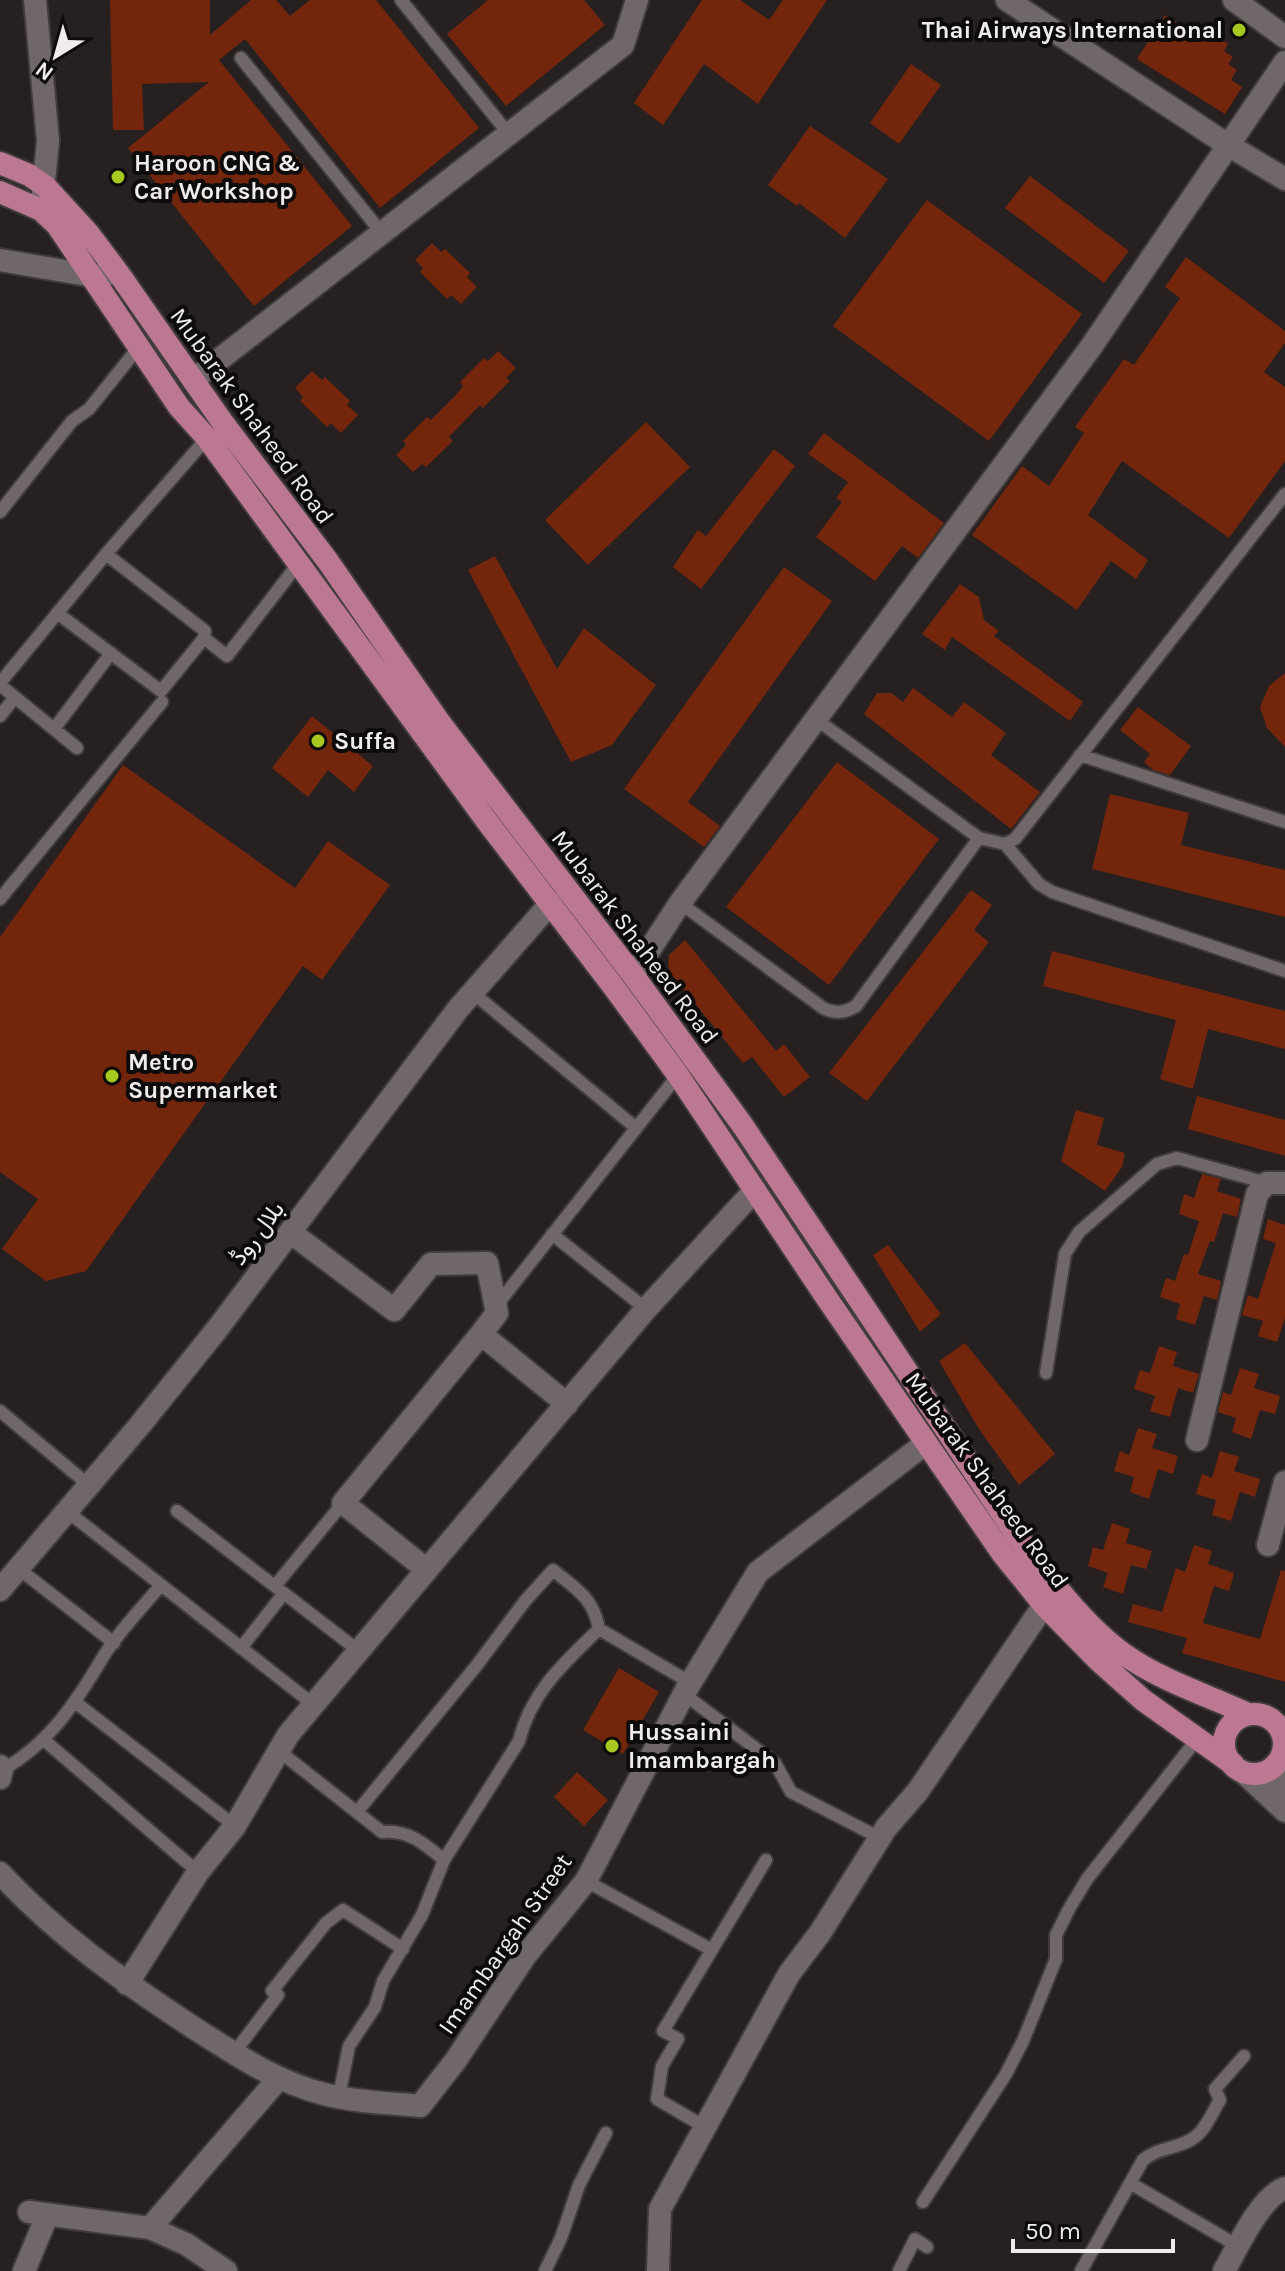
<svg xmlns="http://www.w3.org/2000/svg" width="1285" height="2271" viewBox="0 0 1285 2271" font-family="Karla,Vazirmatn,sans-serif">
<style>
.building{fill:#73260c}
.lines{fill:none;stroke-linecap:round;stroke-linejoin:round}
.service-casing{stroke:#413c3c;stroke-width:16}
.minor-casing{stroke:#413c3c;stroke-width:26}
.tertiary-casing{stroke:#413c3c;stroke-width:26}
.primary-casing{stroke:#413c3c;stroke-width:26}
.service{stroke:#706868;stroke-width:12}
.minor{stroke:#706868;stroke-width:22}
.tertiary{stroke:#706868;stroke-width:22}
.primary{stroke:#bc7892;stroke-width:22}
.poi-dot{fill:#a6c820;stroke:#0d0b0b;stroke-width:3}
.labels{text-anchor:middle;stroke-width:8;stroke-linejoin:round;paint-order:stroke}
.poi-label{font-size:24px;font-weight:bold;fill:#f1ecec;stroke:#0d0b0b;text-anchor:start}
.street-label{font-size:24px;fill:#f1ecec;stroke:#0d0b0b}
</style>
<rect width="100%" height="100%" fill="#272020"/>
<path class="building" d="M 110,0 L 210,0 L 210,35 L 251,0 L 276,0 L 290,16 L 310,0 L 376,0 L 479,128 L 380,208 L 245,39 L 219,60 L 352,226 L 254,306 L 128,148 L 209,82 L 142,84 L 144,130 L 113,130 Z
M 488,0 L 584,0 L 605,25 L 506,106 L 447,34 Z
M 702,0 L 740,0 L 769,20 L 783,0 L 827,0 L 758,104 L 704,64 L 663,125 L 634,103 Z
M 1165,15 L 1197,35 L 1202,27 L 1228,44 L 1224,51 L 1233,57 L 1228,64 L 1237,70 L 1231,80 L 1242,87 L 1225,114 L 1137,59 Z
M 911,64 L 941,85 L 899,144 L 870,123 Z
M 810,126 L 888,179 L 845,238 L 799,203 L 797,206 L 768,185 Z
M 1030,176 L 1129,251 L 1104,283 L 1005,208 Z
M 927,200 L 1082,314 L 989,441 L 833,326 Z
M 432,243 L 441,252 L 445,249 L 470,273 L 467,277 L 477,287 L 461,304 L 451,295 L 447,299 L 420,272 L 423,268 L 415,260 Z
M 1186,257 L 1285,331 L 1285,343 L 1264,372 L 1285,387 L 1285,461 L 1229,538 L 1122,461 L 1088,515 L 1148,560 L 1136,579 L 1111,561 L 1077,610 L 972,535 L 1022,466 L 1049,486 L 1084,433 L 1075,427 L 1124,359 L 1134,365 L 1180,298 L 1165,287 Z
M 498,351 L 516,368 L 506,378 L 510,381 L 483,408 L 480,405 L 449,437 L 453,441 L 426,467 L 422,464 L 413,472 L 396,455 L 406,445 L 403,441 L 427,417 L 431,420 L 455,396 L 463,386 L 460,382 L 484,358 L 488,361 Z
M 312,371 L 322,380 L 325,377 L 350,401 L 347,405 L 358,415 L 341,433 L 331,423 L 327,427 L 300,401 L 303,397 L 295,388 Z
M 646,422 L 690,467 L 588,565 L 545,520 Z
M 824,433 L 944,523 L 918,558 L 902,546 L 875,581 L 816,537 L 842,502 L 836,498 L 848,482 L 808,454 Z
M 774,449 L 795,466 L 701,589 L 673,567 L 698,530 L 706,536 Z
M 495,556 L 557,669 L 584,628 L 656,685 L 612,745 L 571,762 L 468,570 Z
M 784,567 L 832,601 L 688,802 L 720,826 L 704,847 L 624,789 Z
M 960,584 L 979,597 L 984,620 L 999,631 L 994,636 L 1083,702 L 1070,721 L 952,637 L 945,650 L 922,634 Z
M 1285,673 L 1285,747 L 1267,728 L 1260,707 L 1269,686 Z
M 913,688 L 952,717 L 964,702 L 1006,733 L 991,755 L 1040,792 L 1011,829 L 864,714 L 877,693 L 891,693 L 903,702 Z
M 1138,707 L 1191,746 L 1170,775 L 1153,770 L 1144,762 L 1150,754 L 1120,730 Z
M 312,716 L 373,766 L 354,792 L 328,770 L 308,797 L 272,768 Z
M 837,762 L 939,839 L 829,985 L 726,907 Z
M 123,765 L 295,888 L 328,841 L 390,885 L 322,980 L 303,966 L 86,1271 L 46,1281 L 2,1249 L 38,1199 L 0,1172 L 0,937 Z
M 1110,794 L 1189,813 L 1181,845 L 1285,870 L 1285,917 L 1092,869 Z
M 971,890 L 992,905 L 974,930 L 989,942 L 867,1101 L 829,1073 Z
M 685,940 L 776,1051 L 784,1044 L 810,1077 L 784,1097 L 752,1057 L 743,1063 L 673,976 L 668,966 L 669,955 Z
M 1052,951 L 1285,1011 L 1285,1049 L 1208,1029 L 1193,1089 L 1160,1079 L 1176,1020 L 1043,986 Z
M 1197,1096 L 1285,1120 L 1285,1156 L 1188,1129 Z
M 1076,1110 L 1104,1118 L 1097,1145 L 1125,1153 L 1122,1167 L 1105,1191 L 1061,1161 Z
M 1202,1174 L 1221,1179 L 1217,1191 L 1241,1199 L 1237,1217 L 1223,1213 L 1214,1242 L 1210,1241 L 1198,1274 L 1221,1281 L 1217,1300 L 1204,1296 L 1195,1325 L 1176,1319 L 1180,1304 L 1160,1297 L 1166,1278 L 1175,1281 L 1184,1254 L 1188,1255 L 1199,1221 L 1179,1214 L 1184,1194 L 1194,1198 Z
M 1268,1219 L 1285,1225 L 1285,1318 L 1277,1342 L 1258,1336 L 1263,1321 L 1242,1315 L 1248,1295 L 1258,1299 L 1276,1243 L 1263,1239 Z
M 888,1245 L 941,1314 L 920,1332 L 873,1255 Z
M 965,1343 L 1055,1454 L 1019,1485 L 979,1429 L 939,1361 Z
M 1159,1346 L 1177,1352 L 1173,1366 L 1199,1374 L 1193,1393 L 1178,1388 L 1170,1417 L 1150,1411 L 1155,1396 L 1134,1389 L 1140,1370 L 1150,1373 Z
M 1240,1368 L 1259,1374 L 1254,1388 L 1280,1396 L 1275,1414 L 1260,1410 L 1251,1439 L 1232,1432 L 1236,1418 L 1218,1412 L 1223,1392 L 1231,1395 Z
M 1138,1428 L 1157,1434 L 1152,1448 L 1178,1456 L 1173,1474 L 1158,1469 L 1149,1499 L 1130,1492 L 1134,1477 L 1114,1471 L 1120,1451 L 1129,1455 Z
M 1220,1451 L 1239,1457 L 1234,1471 L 1260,1479 L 1255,1497 L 1240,1492 L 1231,1521 L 1212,1515 L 1216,1500 L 1196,1494 L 1202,1474 L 1212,1478 Z
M 1112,1523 L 1130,1529 L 1126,1543 L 1152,1551 L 1146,1569 L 1131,1565 L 1123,1594 L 1103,1587 L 1108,1573 L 1088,1566 L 1093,1547 L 1103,1550 Z
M 1194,1545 L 1212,1551 L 1208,1564 L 1234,1573 L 1229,1591 L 1214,1586 L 1203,1623 L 1260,1639 L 1281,1570 L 1285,1571 L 1285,1682 L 1182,1653 L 1187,1638 L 1128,1622 L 1133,1604 L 1162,1612 L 1176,1568 L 1185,1572 Z
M 619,1668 L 659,1692 L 623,1754 L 583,1730 Z
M 577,1772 L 608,1800 L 584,1826 L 554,1797 Z"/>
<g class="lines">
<g class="service-casing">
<path id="service" d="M 401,0 L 508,133
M 241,58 L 381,232
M 0,512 L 72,421 L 89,409 L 138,348
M 106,554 L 205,631 L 204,638
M 57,613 L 161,691 L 204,638 L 227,656 L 298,564
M 0,683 L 106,554 L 207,438
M 0,685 L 77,748
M 0,716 L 15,697
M 817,720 L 979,838 L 1005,844 L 1015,839 L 1285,494
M 54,729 L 111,653
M 1080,755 L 1285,822
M 1005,844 L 1039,884 L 1052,892 L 1285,971
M 0,899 L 162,702
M 680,903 L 823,1008 C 836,1014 844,1013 856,1006 L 979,838
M 473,993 L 635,1127
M 552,1234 L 646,1309
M 497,1305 L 678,1075
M 1046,1373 L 1065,1254 L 1079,1232 L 1157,1164 L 1177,1158 L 1267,1183
M 0,1411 L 90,1486
M 177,1511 L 359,1651
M 68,1512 L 314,1705
M 19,1569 L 114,1643
M 275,1586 L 343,1503
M 241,1648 L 284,1593
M 684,1694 L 775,1763 L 791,1792 L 880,1838
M 75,1702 L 235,1826
M 44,1740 L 198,1872
M 279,1751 L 382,1832 C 408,1829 425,1844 444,1860
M 2,1770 C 49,1744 77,1701 103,1657 C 119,1631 142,1608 161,1585
M 357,1812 L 477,1665 L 525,1601 L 553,1570 C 577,1590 593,1597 599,1629 L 691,1683
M 586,1881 L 712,1950
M 234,2053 L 278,1995 L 272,1991 L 326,1923 L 343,1910 L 403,1949
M 339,2096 L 349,2046 L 375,2007 L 383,1981 L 422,1915 L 444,1860 L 519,1741 C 531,1692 564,1663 599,1629
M 705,2127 L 657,2099 L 662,2066 L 678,2039 L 663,2031 L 766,1860
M 1130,2183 L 1238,2246
M 923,2202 L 1006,2074 L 1023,2041 L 1056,1959 L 1056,1935 L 1069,1909 L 1087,1879 L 1197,1739
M 545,2271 L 561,2238 L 579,2185 L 606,2133
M 899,2271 L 915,2239 L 927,2247
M 1081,2271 L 1143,2160 C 1160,2146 1180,2149 1195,2137 C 1206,2129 1213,2111 1220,2100 L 1215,2089 L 1244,2056"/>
</g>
<g class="minor-casing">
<path id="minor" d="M 35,0 L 48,141 L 42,201
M 1007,0 L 1228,145 L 1285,179
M 1234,0 L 1285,37
M 193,380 L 623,45 L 637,0
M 633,975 L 680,903 L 1091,347 L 1285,62
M 290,1232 L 394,1310 L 431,1264 L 487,1263 L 497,1313 L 481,1334 L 567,1404
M 1197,1440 L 1257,1194 L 1267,1183 L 1285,1183
M 1268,1545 L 1285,1482
M 427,1570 L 343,1503 L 481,1334
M 0,1590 L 140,1425 L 218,1328 L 458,1009 L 551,903
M 0,1766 L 2,1770 L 0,1778
M 0,1873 C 57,1935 124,1982 194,2028 C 235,2054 276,2082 324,2094 C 354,2102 389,2103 420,2106 L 456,2060 L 525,1956 L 586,1881 L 686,1690 L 758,1572 L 926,1443
M 127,1984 L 198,1872 L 235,1826 L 288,1735 L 646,1309 L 755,1190
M 29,2212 L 150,2228 L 186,2244 L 226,2271
M 150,2228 L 279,2078
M 24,2271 L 47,2216
M 658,2271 L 660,2209 L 789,1974 L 820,1933 L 886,1828 L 918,1791 L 1044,1605
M 1224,2271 C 1238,2247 1260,2197 1285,2188"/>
</g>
<g class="tertiary-casing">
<path id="tertiary" d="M 0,260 L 93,276 L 106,275
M 1275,1765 L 1285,1795
M 1242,1771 L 1285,1811"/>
</g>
<g class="primary-casing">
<path id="primary" d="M 0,163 L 29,175 L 45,186 L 89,234 L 119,274 L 223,423 L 327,560 L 440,723 L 633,975 L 743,1126 L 1017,1536 C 1047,1576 1084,1626 1125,1655 C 1162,1681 1207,1695 1248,1714
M 0,192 L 41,210 L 57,225 L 179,407 L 207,438 L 486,820 L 613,986 L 678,1075 L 826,1297 L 1002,1553 L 1044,1605 L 1098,1660 L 1143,1700 L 1233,1764
M1224 1744a30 30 0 1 1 60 0a30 30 0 1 1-60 0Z"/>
</g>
<use href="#service" class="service"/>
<use href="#minor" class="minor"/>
<use href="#tertiary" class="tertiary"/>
<use href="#primary" class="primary"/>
</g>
<g class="poi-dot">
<circle cx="1239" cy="30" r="8"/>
<circle cx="118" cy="177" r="8"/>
<circle cx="318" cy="741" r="8"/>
<circle cx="112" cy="1076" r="8"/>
<circle cx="612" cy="1746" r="8"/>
</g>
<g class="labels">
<g class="poi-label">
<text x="1223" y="38" text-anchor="end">Thai Airways International</text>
<text x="134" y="171">Haroon CNG &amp;<tspan x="134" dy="28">Car Workshop</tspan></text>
<text x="334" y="749">Suffa</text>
<text x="128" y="1070">Metro<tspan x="128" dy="28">Supermarket</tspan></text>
<text x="628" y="1740">Hussaini<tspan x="628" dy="28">Imambargah</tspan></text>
</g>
<g class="street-label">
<text transform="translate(252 416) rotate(54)" y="8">Mubarak Shaheed Road</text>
<text transform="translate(635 937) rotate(53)" y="8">Mubarak Shaheed Road</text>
<text transform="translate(257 1233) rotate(-53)" y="8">بلال روڈ</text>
<text transform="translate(987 1480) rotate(54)" y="8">Mubarak Shaheed Road</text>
<text transform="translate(505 1944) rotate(-55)" y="8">Imambargah Street</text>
</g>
</g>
<g transform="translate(56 56) rotate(217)" stroke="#0d0b0b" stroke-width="6" paint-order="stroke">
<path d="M0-6L14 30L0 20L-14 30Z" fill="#f1ecec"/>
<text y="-12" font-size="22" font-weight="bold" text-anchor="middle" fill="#f1ecec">N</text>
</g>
<path d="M1013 2239v12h160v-12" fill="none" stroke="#f1ecec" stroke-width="4"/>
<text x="1025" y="2239" font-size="24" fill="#f1ecec" stroke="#0d0b0b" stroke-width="6" paint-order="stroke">50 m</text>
</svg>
